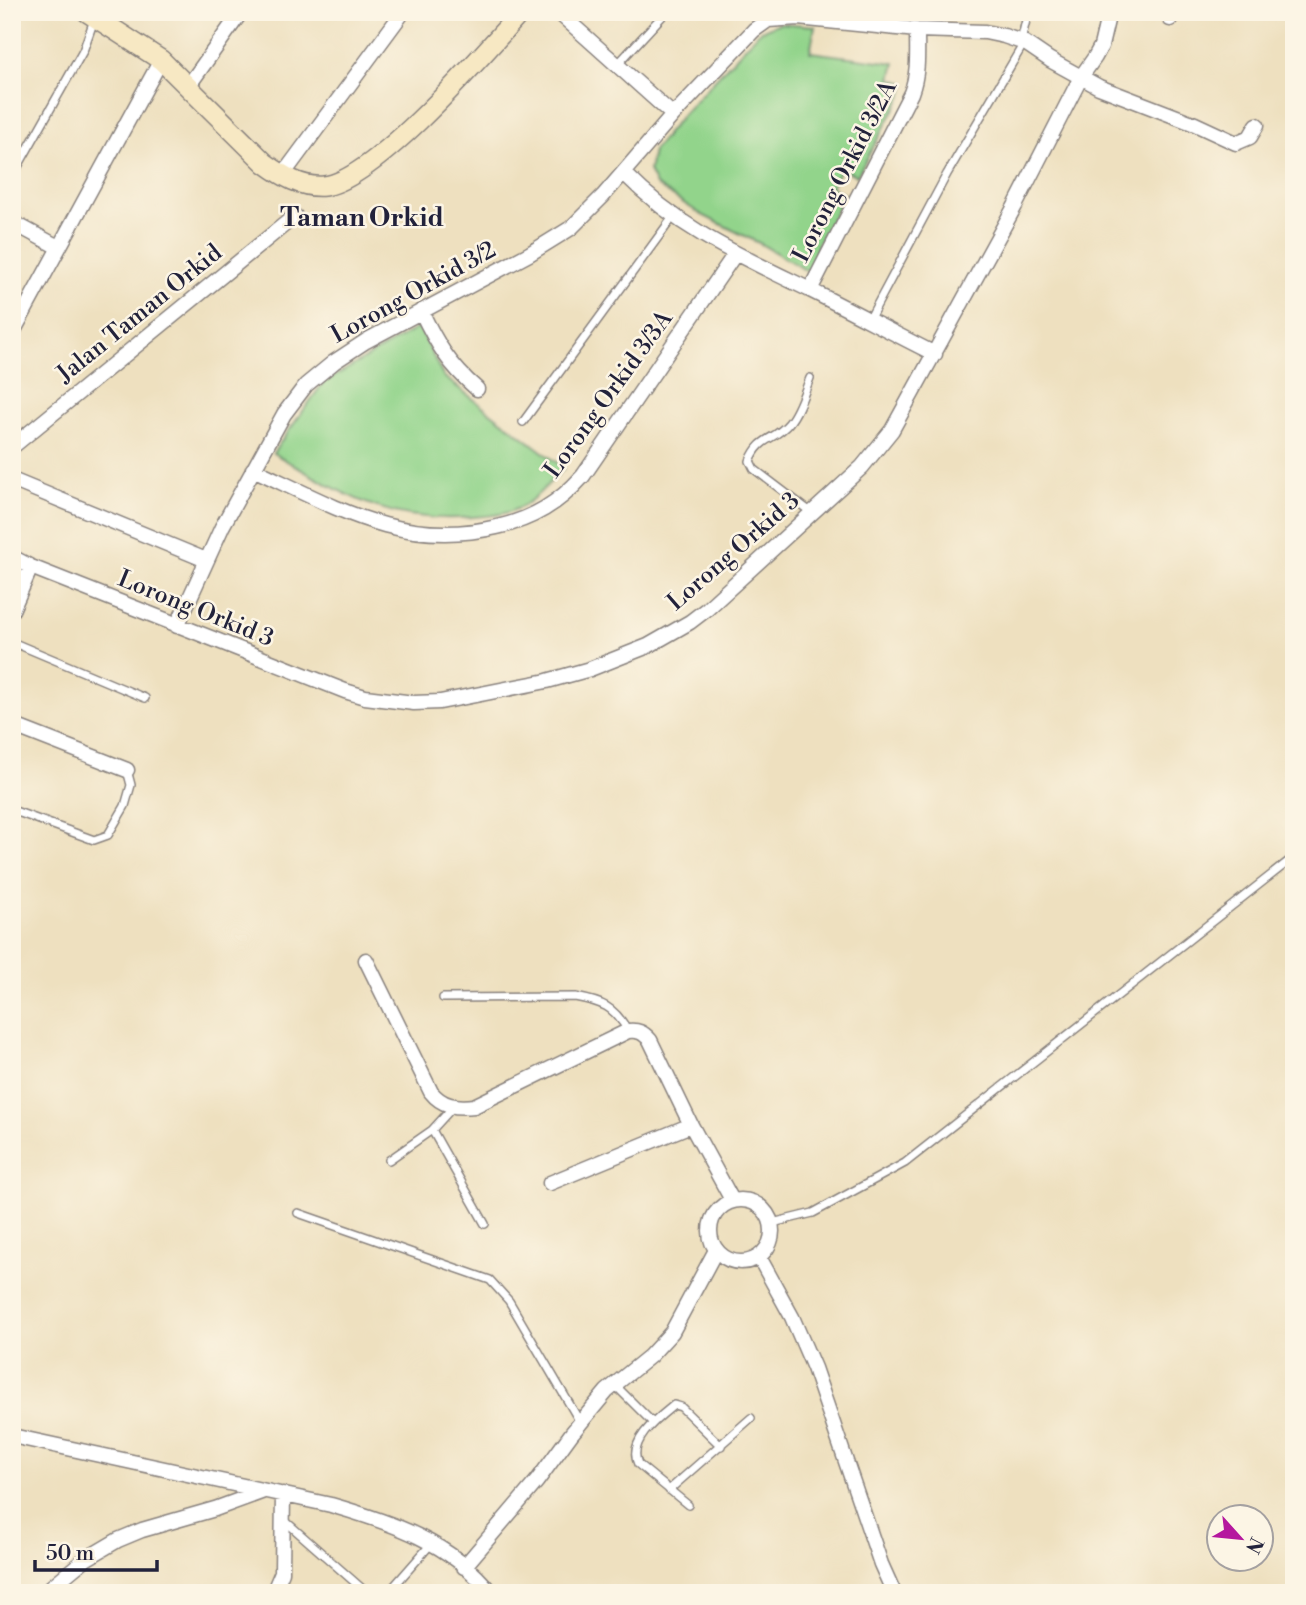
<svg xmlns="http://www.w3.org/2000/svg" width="1306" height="1605" viewBox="0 0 1306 1605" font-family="'Libre Bodoni',serif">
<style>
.green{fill:#92d48b;stroke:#5a7b63;stroke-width:2}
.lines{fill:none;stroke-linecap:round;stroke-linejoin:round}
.service-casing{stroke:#88817d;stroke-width:10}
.minor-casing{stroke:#88817d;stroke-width:17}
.secondary-casing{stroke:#88817d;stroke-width:22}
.service{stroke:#fff;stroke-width:7}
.minor{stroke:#fff;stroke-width:14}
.secondary{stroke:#f7e8c3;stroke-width:19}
.labels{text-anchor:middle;stroke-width:5;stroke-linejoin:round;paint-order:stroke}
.street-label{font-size:24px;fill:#22223b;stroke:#fcf5e5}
.neighbourhood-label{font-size:26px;font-weight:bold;fill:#22223b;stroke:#fcf5e5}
</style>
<rect width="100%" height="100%" fill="#fcf5e5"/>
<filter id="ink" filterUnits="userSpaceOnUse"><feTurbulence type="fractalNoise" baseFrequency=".0143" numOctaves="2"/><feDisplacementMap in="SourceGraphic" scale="14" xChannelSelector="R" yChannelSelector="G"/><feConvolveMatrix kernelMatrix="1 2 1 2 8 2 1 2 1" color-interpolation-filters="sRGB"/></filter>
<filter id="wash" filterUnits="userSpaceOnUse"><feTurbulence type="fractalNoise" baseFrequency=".00686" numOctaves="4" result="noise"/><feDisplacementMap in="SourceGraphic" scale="28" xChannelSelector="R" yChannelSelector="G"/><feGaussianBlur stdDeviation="1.57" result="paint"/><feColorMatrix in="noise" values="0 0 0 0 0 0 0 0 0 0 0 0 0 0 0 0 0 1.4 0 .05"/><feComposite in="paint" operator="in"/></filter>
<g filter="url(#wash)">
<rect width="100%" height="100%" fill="#eee0bf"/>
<path class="green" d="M 780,23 L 815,26 L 810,52 L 895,63 L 891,79 L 905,83 L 903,94 L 857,176 L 841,168 L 831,187 L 845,195 L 818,243 L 812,274 L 759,243 L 702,215 L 656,185 L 649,171 L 653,151 L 683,114 L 760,31 Z
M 419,327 L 443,376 L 564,468 C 553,479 542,492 529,502 C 513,514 492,516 473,517 C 386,525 344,494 273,453 L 323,383 Z"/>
</g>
<g filter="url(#ink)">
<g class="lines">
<g class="service-casing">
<path id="service" d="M 1021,41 L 1028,12
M 617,65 L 666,12
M 12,177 L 83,51 L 94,20
M 869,320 L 947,174 L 1024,43
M 810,378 C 804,393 799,411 789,423 C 774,441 760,436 750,461 L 754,469 L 812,513
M 523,422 L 673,217
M 12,642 L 145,698
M 12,810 L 94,840 L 108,835 L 125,806 L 131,785 L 127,770
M 443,998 L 575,997 C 602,1002 614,1006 628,1031
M 432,1130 L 485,1224
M 389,1160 L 432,1130 L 453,1107
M 298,1213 L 490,1280 L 509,1301 L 580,1422
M 772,1223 L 813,1213 L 905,1163 L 1294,857
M 615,1385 L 652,1422
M 669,1490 L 751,1418
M 688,1505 L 638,1464 C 627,1441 658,1418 674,1405 L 681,1407 L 721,1446
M 283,1519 L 367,1593
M 388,1593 L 431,1544"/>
</g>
<g class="minor-casing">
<path id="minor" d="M 558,12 L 673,115
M 1169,12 L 1170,19
M 189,85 L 241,12
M 624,173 C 680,230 740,256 810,290 C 852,311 893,333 935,354
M 282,176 L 403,12
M 12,222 L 58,247
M 810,290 L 911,93 C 919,72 917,52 917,30
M 421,311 C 437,344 449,365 477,389
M 12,334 L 161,60
M 12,447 L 295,216
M 253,469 C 337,508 402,549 497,527 C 533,519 559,503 583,476 L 735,254
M 12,480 L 206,560
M 12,557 L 31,567 L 345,691 L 365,697 L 414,703 L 440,702 L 547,681 L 590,669 L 648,646 L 690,622 L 707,609 L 862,467 L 892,430 L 1015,206 L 1081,77 L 1095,57 L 1101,46 L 1109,12
M 12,610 L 31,567
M 177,626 L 222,527 L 284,414 L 306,385 L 334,362 L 366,341 L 529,254 L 571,228 L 603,196 L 673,115 L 754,30 L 768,20 L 798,18 L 917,30 L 985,32 L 1004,36 L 1025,43 L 1050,60 L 1099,87 L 1195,124 L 1236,143 L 1250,137 L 1257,125
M 12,725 L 127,770
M 366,960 L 431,1092 C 442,1106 456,1108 474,1106 L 628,1031 C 638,1030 643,1032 650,1040 L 691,1125 L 732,1200
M 550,1183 L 691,1125
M710 1231a31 31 0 1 1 62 0a31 31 0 1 1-62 0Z
M 759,1257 L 792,1317 L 814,1368 L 881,1564 L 894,1593
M 12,1436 L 331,1505 C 390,1522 451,1542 491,1593
M 464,1567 L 537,1481 L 572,1433 L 607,1391 L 650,1356 L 672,1332 L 716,1250
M 44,1593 L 84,1560 L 118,1540 L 142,1530 L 215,1509 L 264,1491
M 273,1593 L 282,1572 L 283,1494"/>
</g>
<g class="secondary-casing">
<path id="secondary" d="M 87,12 L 161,60 L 265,163 C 283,176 301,188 324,186 C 374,181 485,52 521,12"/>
</g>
<use href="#service" class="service"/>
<use href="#minor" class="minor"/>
<use href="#secondary" class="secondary"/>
</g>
</g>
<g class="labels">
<g class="street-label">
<text transform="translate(844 171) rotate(-63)" y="8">Lorong Orkid 3/2A</text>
<text transform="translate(413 292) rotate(-29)" y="8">Lorong Orkid 3/2</text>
<text transform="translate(139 313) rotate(-39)" y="8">Jalan Taman Orkid</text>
<text transform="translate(608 394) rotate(-54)" y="8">Lorong Orkid 3/3A</text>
<text transform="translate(733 551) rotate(-41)" y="8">Lorong Orkid 3</text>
<text transform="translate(196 608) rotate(22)" y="8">Lorong Orkid 3</text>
</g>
<g class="neighbourhood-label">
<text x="362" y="226">Taman Orkid</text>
</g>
</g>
<rect width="1306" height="1605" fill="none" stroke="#fcf5e5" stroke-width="42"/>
<g transform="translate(1240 1538) rotate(117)"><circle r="33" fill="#fcf5e5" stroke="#a5a1a1" stroke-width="2"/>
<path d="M0-5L12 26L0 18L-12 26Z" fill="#b5179e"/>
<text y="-10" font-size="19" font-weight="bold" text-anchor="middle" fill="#22223b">N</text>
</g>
<path d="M35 1560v10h122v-10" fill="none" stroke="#22223b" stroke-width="3.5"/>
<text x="46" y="1560" font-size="21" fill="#22223b" stroke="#fcf5e5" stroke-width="5" paint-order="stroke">50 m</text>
</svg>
